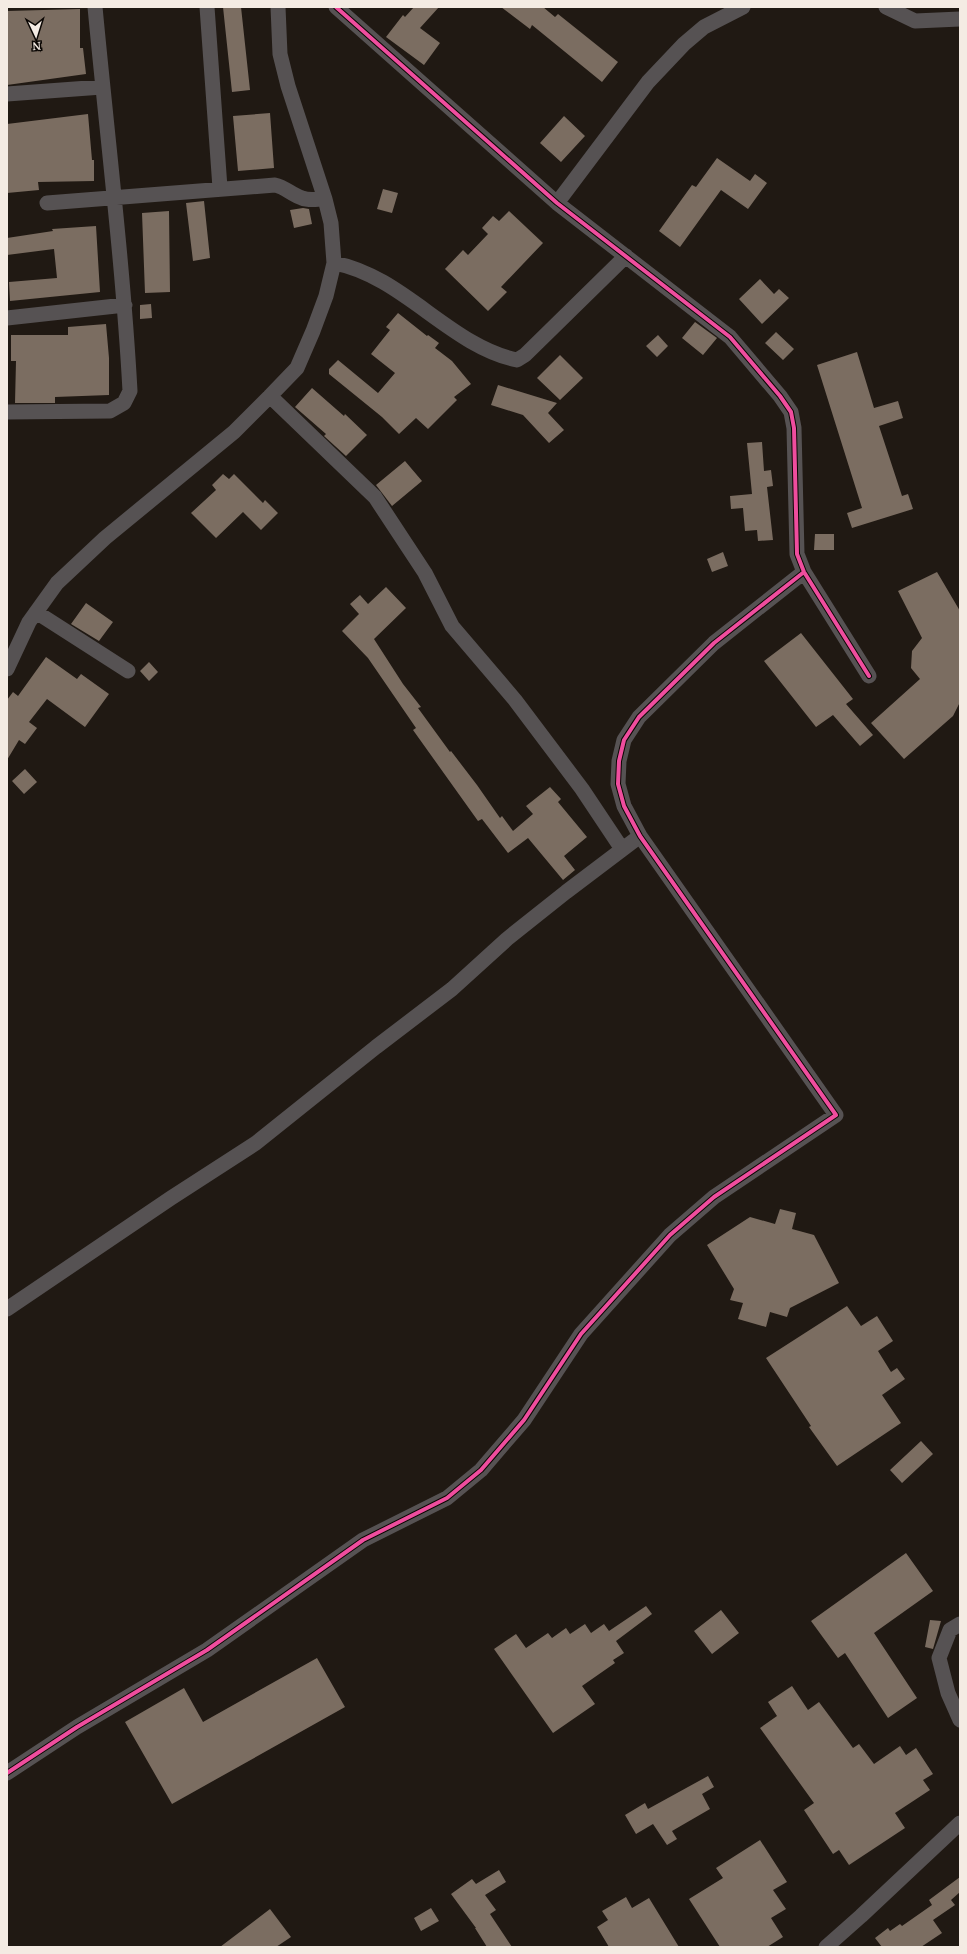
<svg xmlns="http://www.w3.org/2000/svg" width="967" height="1954" viewBox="0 0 967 1954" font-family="'Noto Serif',serif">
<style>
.building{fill:#7b6d61}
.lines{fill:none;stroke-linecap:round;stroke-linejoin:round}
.street{stroke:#565253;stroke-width:15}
.cycleway-casing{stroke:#0a0603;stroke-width:6}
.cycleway{stroke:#ef4d9e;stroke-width:4}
</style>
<rect width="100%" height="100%" fill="#201913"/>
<path class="building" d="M 223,7 L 241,7 L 250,90 L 232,92 Z
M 414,7 L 439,7 L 420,28 L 440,43 L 424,65 L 386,37 L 403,15 L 405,17 Z
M 501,7 L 543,7 L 555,17 L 558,14 L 618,62 L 602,82 L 532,25 L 530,29 Z
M 80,9 L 80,48 L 83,48 L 86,74 L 7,85 L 7,11 Z
M 270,113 L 274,168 L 238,171 L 233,116 Z
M 88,114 L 92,160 L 94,160 L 94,181 L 38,182 L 39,190 L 7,193 L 7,124 Z
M 564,116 L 585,136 L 561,162 L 540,143 Z
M 717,158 L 750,181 L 755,174 L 767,183 L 748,209 L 721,190 L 680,247 L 659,231 L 692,185 L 696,187 Z
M 383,189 L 398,193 L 392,213 L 377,209 Z
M 204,201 L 210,258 L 193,261 L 186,203 Z
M 303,208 L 309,209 L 312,224 L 294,228 L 290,210 Z
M 169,211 L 170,292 L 145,293 L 142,213 Z
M 509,211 L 543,243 L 501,287 L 507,292 L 488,311 L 445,269 L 463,250 L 468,255 L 488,234 L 482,228 L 493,216 L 499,221 Z
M 96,226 L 100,292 L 10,301 L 9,282 L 57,278 L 54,249 L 7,255 L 7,238 L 53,231 L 52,229 Z
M 760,279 L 774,294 L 779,289 L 789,298 L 762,324 L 739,299 Z
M 151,304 L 152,318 L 140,319 L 140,305 Z
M 398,313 L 427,336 L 428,335 L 439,343 L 435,348 L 452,361 L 471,384 L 454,397 L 457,400 L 428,429 L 416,418 L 399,434 L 382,417 L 329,374 L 329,369 L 338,360 L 378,393 L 395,373 L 371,354 L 390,330 L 386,327 Z
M 695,322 L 717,338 L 703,355 L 682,338 Z
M 106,324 L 109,358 L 109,395 L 55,397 L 55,403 L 15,403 L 16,361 L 11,361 L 11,335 L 68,335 L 68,327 Z
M 776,332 L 794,349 L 783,360 L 765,343 Z
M 658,335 L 668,346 L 657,357 L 646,346 Z
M 857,352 L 874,408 L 898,401 L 903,418 L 879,426 L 902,496 L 908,494 L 913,509 L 852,528 L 847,513 L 862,508 L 817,365 Z
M 560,355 L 583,378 L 560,400 L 537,378 Z
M 498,385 L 557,403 L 548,413 L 564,430 L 549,443 L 523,415 L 491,405 Z
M 312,388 L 344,416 L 345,414 L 367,435 L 346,456 L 324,436 L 326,434 L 295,407 Z
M 762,442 L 764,471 L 771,470 L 773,486 L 767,487 L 773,540 L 758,541 L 757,530 L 745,531 L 743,508 L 731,509 L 730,496 L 752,494 L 747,443 Z
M 405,461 L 422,481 L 392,506 L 376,485 Z
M 223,474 L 229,479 L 234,474 L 263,503 L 265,500 L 278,513 L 261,530 L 243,512 L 216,538 L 191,513 L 216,490 L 212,485 Z
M 815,534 L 834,534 L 834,550 L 814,550 Z
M 723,552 L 728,566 L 712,572 L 707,559 Z
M 937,572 L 960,611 L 960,702 L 953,716 L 904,759 L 871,723 L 920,679 L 911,668 L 912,651 L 922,638 L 898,591 Z
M 386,587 L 406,608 L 374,639 L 403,684 L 421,707 L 418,708 L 450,752 L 451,751 L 477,785 L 500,818 L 502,816 L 513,831 L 533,814 L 526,806 L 550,787 L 561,799 L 558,802 L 587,837 L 564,856 L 575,870 L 563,880 L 528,838 L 508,853 L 482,819 L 478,821 L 413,730 L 416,728 L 368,658 L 342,631 L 359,614 L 350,604 L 360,595 L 368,604 Z
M 86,603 L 113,622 L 99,641 L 71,624 Z
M 801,633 L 853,699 L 846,704 L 873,735 L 860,746 L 833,715 L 816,727 L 764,661 Z
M 46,657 L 77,679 L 81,674 L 109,694 L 85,727 L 47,699 L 29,722 L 37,728 L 25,744 L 19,740 L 7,760 L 7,700 L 13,692 L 18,696 Z
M 149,662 L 158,672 L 149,681 L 140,671 Z
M 25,769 L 37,782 L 24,794 L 12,781 Z
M 780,1209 L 796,1213 L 792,1229 L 814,1235 L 839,1283 L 790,1308 L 787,1317 L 770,1312 L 766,1327 L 738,1319 L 743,1303 L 730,1300 L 734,1289 L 707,1245 L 750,1217 L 775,1224 Z
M 847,1306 L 861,1326 L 877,1316 L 893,1341 L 878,1351 L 891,1372 L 897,1368 L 905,1379 L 882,1395 L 901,1423 L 837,1466 L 809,1427 L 811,1426 L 766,1358 Z
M 921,1441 L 933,1454 L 902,1483 L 890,1470 Z
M 906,1553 L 933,1591 L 874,1633 L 917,1698 L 888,1718 L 845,1653 L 838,1658 L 811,1621 Z
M 646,1606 L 652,1614 L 616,1641 L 624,1653 L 613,1660 L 615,1663 L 582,1686 L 595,1704 L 553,1733 L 494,1649 L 516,1634 L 526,1648 L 548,1633 L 552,1638 L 566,1628 L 570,1634 L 585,1624 L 591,1633 L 604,1624 L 609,1631 Z
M 721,1610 L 739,1633 L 712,1654 L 694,1631 Z
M 930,1620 L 941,1621 L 933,1649 L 925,1647 Z
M 317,1658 L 345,1707 L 172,1804 L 125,1722 L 184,1688 L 203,1722 Z
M 792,1686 L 808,1710 L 819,1702 L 853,1748 L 859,1744 L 874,1764 L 900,1746 L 906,1755 L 916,1748 L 933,1774 L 923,1780 L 930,1790 L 895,1813 L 905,1828 L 849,1865 L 839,1850 L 833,1854 L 804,1810 L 814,1803 L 760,1728 L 777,1716 L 768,1702 Z
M 708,1776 L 714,1787 L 702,1794 L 710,1809 L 672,1831 L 677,1839 L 667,1845 L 653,1824 L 636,1834 L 625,1815 L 645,1803 L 648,1809 Z
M 760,1840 L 787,1882 L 773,1890 L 786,1909 L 771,1918 L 783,1937 L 767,1947 L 720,1947 L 689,1899 L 723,1878 L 716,1868 Z
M 499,1870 L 506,1882 L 485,1895 L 496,1910 L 490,1914 L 512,1947 L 487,1947 L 475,1928 L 476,1928 L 451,1894 L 472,1879 L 476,1884 Z
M 960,1877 L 960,1892 L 951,1900 L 955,1905 L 933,1920 L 942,1933 L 921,1947 L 882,1947 L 875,1938 L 888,1928 L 890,1931 L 900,1924 L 902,1926 L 932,1905 L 929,1900 Z
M 626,1897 L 632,1908 L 649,1898 L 679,1947 L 609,1947 L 597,1927 L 608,1920 L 602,1911 Z
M 431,1908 L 439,1921 L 421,1931 L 414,1918 Z
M 270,1909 L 291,1937 L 276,1947 L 220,1947 Z"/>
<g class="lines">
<path class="street" d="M 207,7 L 220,188
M 336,7 L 557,203 L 730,337 L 780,396 L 791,412 L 794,428 L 797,554 L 804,572 L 869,676
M 886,7 L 915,21 L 960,19
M 7,94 L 102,87
M 47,203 L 275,185 C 285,187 292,195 302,198 C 309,201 317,199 325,199
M 557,203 L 648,82 L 684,44 L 704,27 L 743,7
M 334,263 C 403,276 450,346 517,360 L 525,355 L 626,256
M 7,318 L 125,305
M 270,396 L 375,497 L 425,573 L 452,626 L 515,700 L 582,789 L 622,849
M 7,412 L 110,411 L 124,403 L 130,391 C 123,263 107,135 95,7
M 36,612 L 128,671
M 7,669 L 29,622 L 57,583 L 105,538 L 234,432 L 270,396 L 297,368 L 313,331 L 326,296 L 334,263 L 331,223 L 325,199 L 288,86 L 280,54 L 278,7
M 7,1309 L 171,1198 L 256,1143 L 376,1047 L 452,989 L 507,939 L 566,892 L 640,836
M 960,1624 L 950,1630 L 939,1658 L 948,1693 L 960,1720
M 7,1773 L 77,1727 L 207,1650 L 363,1540 L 447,1498 L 481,1470 L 524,1420 L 581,1334 L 670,1235 L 714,1197 L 836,1115 L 640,836 L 624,806 L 618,784 L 619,761 L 624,740 L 639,717 L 714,643 L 804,572
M 826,1947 L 861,1916 L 960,1823"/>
<g class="cycleway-casing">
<path id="cycleway" d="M 336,7 L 557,203 L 730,337 L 780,396 L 791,412 L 794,428 L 797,554 L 804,572 L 869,676
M 7,1773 L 77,1727 L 207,1650 L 363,1540 L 447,1498 L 481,1470 L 524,1420 L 581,1334 L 670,1235 L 714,1197 L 836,1115 L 640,836 L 624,806 L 618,784 L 619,761 L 624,740 L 639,717 L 714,643 L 804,572"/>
</g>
<use href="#cycleway" class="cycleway"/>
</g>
<rect width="967" height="1954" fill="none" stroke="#f4ebe3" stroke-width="16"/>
<g transform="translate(36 36) rotate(176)" stroke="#0a0603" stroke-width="3" paint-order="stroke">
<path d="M0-3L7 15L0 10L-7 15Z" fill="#f4ebe3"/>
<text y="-6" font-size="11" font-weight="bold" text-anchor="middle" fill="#f4ebe3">N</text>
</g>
</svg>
